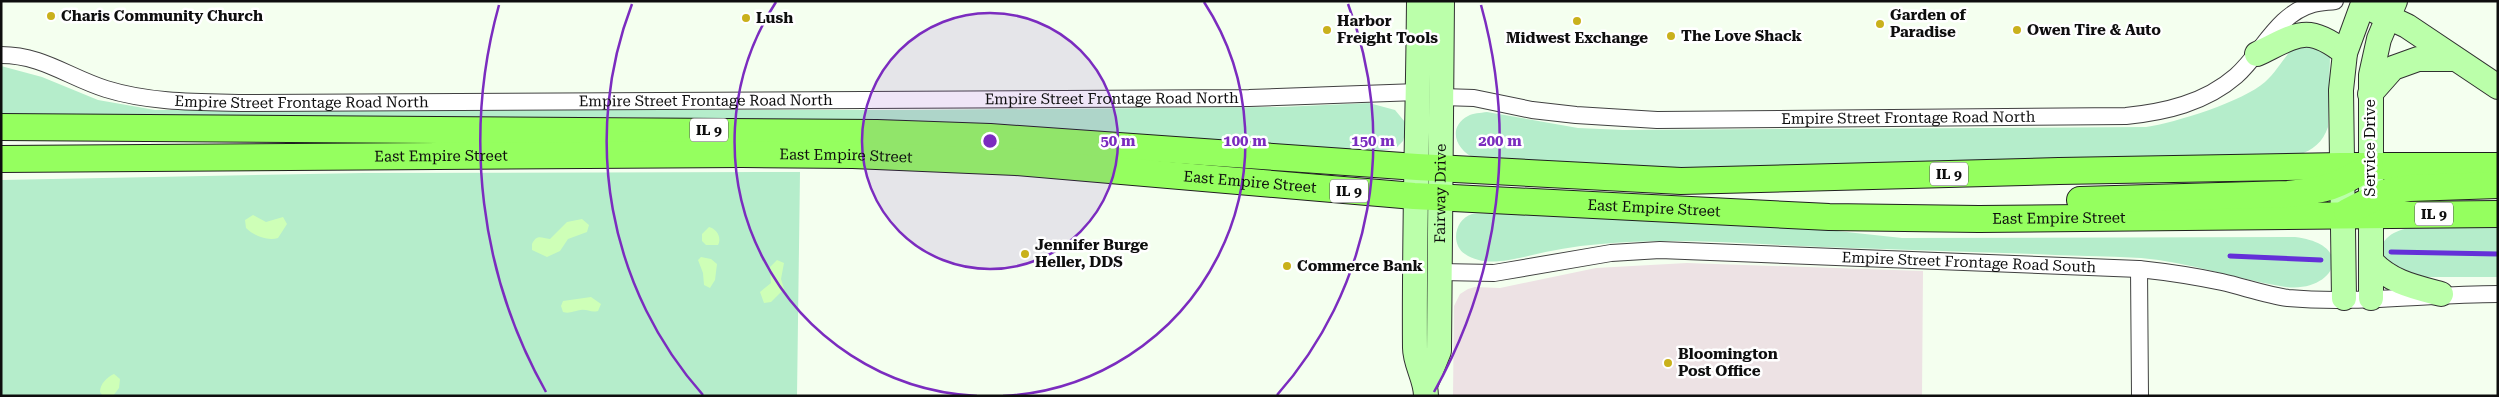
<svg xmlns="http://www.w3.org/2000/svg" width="2499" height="397" viewBox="0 0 2499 397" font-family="'Roboto Serif',serif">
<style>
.industrial{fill:#ede2e4}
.green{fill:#b5edcb}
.sand{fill:#ceffb7}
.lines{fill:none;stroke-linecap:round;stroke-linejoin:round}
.stream{stroke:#6430d8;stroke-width:5}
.street-casing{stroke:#414141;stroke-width:18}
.secondary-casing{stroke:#303030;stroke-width:26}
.primary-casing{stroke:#1f1f1f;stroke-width:28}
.street{stroke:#fff;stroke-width:16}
.secondary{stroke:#bfa;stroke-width:24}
.primary{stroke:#95ff5f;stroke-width:26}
.ring{fill:none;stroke:#7b2cbf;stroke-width:2.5}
.poi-dot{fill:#c9b11b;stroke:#fff;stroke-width:2}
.labels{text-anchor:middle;stroke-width:5;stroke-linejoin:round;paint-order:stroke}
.shield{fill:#fff;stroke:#565656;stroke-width:1}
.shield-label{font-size:14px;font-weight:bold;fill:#0e0e0e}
.poi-label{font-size:15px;font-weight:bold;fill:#0e0e0e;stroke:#fff;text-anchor:start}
.street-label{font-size:15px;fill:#0e0e0e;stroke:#fff}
.centre{fill:#7b2cbf;stroke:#fff;stroke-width:2.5}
.ring-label{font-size:15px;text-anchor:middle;font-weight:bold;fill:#7b2cbf;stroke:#fff;stroke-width:5;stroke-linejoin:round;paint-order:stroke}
</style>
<rect width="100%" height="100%" fill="#f4ffef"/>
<path class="industrial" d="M 1687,263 L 1923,271 L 1922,396 L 1453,396 L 1454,306 L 1460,294 L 1468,289 L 1475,287 L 1500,288 L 1596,268 Z"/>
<path class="green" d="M 2313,42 L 2330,57 L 2328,127 C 2323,142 2313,150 2298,155 L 2159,156 L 1671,169 L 1475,158 C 1457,151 1446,128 1468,116 C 1473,113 1480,113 1487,112 L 1578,128 L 1623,130 L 2146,127 C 2175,123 2244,101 2265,82 C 2277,71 2284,57 2295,46 Z
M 1,66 L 42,77 L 98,100 L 155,110 L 907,110 L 1282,107 L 1369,103 L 1395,110 L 1405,122 L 1406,130 L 1403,141 L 1396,148 L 1376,152 L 891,122 L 602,117 L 1,117 Z
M 800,172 L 797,396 L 1,396 L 1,180 L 364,173 Z
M 1493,213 L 1791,226 L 1902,238 L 2295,237 C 2360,245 2332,297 2280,286 C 2233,278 2188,262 2141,258 C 2105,256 2070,256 2034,254 C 1963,252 1892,249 1822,247 C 1723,243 1621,232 1524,257 C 1506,261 1482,266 1465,254 C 1450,244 1455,219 1472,214 C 1478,213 1486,214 1493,213 Z
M 2425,226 L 2498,226 L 2498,277 L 2414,277 L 2384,264 L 2381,247 C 2389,229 2408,228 2425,226 Z"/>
<path class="sand" d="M 253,215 L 266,222 L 283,217 L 287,224 L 278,238 C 267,241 254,236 246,228 L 245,220 Z
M 582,219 L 589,225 L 587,232 L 568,239 L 560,251 L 547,257 L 532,250 L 532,244 C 537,234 541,238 550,239 L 567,222 Z
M 709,227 C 717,229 722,238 718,245 L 706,245 L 702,241 L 702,234 Z
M 701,257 L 711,259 L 717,264 L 715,280 L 710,288 L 704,285 L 703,273 L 698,260 Z
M 777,260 L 784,263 L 781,279 L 784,289 L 771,302 L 764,303 L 760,292 L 771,283 L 770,267 Z
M 591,297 L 601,304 L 598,311 C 591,313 587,309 581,310 C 573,311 570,314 563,312 L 561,306 L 563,301 Z
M 114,374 L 120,379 L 119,388 L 113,396 L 103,396 L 100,392 C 100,384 107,377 114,374 Z"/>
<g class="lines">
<path class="stream" d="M 2391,252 L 2498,254
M 2230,256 L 2321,260"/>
<g class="street-casing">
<g id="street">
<path id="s1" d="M 1,55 C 42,55 68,77 106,89 C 151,103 199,102 246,103 L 1249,98 L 1418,92"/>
<path id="s2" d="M 1442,97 L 1474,98 L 1532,110 L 1576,115 L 1657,120 L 2126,116 C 2165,112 2205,103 2236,76 C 2262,53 2277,14 2313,4 C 2320,2 2328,2 2335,1"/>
<path d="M 2139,269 L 2140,396"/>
<path id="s3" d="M 1440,272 L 1494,273 L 1611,253 L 1660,250 L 2139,269 C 2167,272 2194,276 2222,282 C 2244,287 2266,295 2288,298 C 2357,304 2428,294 2498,294"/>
</g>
</g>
<g class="secondary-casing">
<g id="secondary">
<path d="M 1419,1 C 1418,117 1414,232 1415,348 C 1415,364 1426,379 1426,396"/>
<path d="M 2375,11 L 2407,26 L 2498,87"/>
<path d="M 2257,54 C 2297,35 2307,23 2345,53"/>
<path d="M 2370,94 L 2393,68 L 2418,59 L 2454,59"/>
<path d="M 2371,261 C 2390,282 2414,287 2441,294"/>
<path d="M 2344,298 L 2341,90 L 2345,53 L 2364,1"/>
<path d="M 2371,298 L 2371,75 L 2379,39 L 2395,1"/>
<path id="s4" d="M 1426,383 L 1439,351 L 1442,1"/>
</g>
</g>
<g class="primary-casing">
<g id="primary">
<path d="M 1,127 L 877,133 L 990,137 L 1417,167 L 1681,181 L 2059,171 L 2341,166 L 2498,166"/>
<path id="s5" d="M 1,159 L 742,154 L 853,155 L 1016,162 L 1414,196 L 1829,217 L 1979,219 L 2498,214"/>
<path d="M 2080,200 L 2288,194 C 2326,190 2337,187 2370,166"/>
<path d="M 2347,212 L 2386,192 L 2410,188 L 2498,185"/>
</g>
</g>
<use href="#street" class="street"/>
<use href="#secondary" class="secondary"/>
<use href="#primary" class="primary"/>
</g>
<circle cx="990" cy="141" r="128" fill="#7b2cbf" fill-opacity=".12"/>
<g class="ring">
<circle cx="990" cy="141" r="128"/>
<path d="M977 396A255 255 0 0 1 776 2M1204 2A255 255 0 0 1 1003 396"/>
<path d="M703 395A383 383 0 0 1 632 4M1348 4A383 383 0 0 1 1277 395"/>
<path d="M546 392A510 510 0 0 1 499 5M1481 5A510 510 0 0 1 1434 392"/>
</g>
<g class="poi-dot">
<circle cx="51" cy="16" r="5"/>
<circle cx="746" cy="18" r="5"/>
<circle cx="1577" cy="21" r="5"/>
<circle cx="1880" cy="24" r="5"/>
<circle cx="1327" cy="30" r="5"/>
<circle cx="2017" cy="30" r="5"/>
<circle cx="1671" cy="36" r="5"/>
<circle cx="1025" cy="254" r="5"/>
<circle cx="1287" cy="266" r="5"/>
<circle cx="1668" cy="363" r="5"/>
</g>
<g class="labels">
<g class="shield">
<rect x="690" y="118.5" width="38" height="23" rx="4"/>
<rect x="1930" y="162.5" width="38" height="23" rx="4"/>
<rect x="1330" y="179.5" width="38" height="23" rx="4"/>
<rect x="2415" y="202.5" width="38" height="23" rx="4"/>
</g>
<g class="shield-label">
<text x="709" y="135">IL 9</text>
<text x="1949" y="179">IL 9</text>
<text x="1349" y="196">IL 9</text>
<text x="2434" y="219">IL 9</text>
</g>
<g class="poi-label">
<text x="1890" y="20">Garden of<tspan x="1890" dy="17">Paradise</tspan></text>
<text x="61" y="21">Charis Community Church</text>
<text x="756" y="23">Lush</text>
<text x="1337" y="26">Harbor<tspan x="1337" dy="17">Freight Tools</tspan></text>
<text x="2027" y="35">Owen Tire &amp; Auto</text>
<text x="1681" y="41">The Love Shack</text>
<text x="1577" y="43" text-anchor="middle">Midwest Exchange</text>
<text x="1035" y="250">Jennifer Burge<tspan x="1035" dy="17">Heller, DDS</tspan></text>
<text x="1297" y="271">Commerce Bank</text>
<text x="1678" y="359">Bloomington<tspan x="1678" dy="17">Post Office</tspan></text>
</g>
<g class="street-label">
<text dy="5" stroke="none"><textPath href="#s1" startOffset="1118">Empire Street Frontage Road North</textPath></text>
<text dy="5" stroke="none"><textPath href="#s1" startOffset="308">Empire Street Frontage Road North</textPath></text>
<text dy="5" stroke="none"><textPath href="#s1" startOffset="712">Empire Street Frontage Road North</textPath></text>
<text dy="5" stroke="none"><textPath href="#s2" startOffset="468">Empire Street Frontage Road North</textPath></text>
<text transform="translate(2370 148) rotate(-90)" y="5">Service Drive</text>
<text dy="5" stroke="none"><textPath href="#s5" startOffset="440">East Empire Street</textPath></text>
<text dy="5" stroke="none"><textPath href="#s5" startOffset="845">East Empire Street</textPath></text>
<text dy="5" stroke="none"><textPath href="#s5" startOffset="1250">East Empire Street</textPath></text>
<text dy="5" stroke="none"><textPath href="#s4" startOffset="192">Fairway Drive</textPath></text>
<text dy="5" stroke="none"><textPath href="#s5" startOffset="1655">East Empire Street</textPath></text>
<text dy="5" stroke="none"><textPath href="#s5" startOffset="2060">East Empire Street</textPath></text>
<text dy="5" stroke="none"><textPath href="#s3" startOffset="531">Empire Street Frontage Road South</textPath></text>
</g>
</g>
<circle cx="990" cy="141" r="8" class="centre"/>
<g class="ring-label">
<text x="1118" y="146">50 m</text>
<text x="1245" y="146">100 m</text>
<text x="1373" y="146">150 m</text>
<text x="1500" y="146">200 m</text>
</g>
<rect width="2499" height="397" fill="none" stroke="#0e0e0e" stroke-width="5"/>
</svg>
